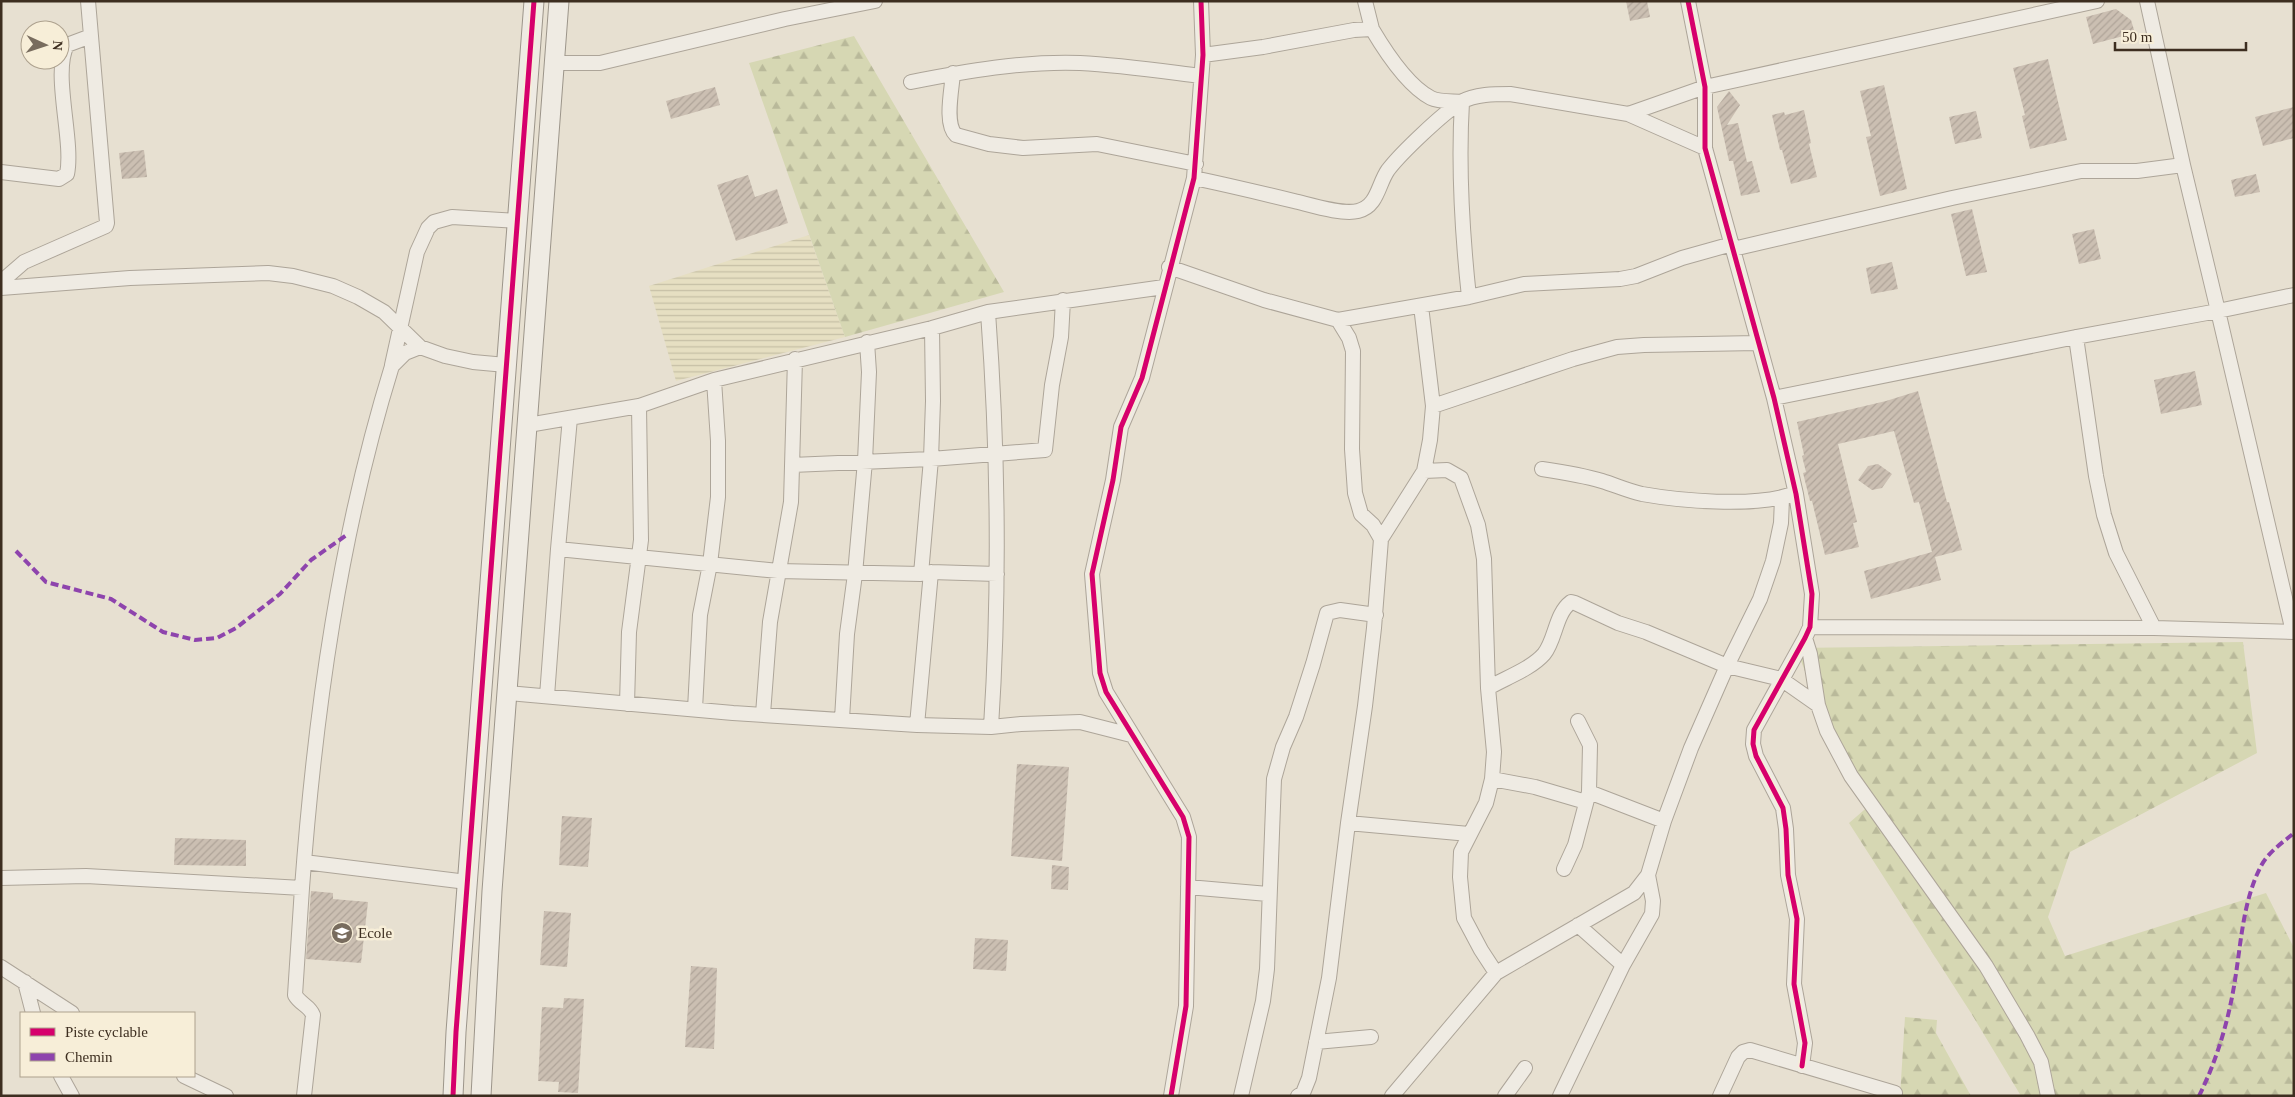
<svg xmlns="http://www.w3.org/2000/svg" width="2295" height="1097" viewBox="0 0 2295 1097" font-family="Georgia,serif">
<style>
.farmland{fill:url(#farmland-rules)}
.forest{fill:url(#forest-firs)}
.building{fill:url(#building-hatch)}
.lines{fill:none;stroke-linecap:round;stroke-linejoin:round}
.street-casing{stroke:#ada599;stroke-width:16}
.secondary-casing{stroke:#9c958a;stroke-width:21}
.street{stroke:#efebe3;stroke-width:14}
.secondary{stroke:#efebe3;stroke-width:19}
.quiet{stroke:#8e44ad;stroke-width:4;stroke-dasharray:8 4;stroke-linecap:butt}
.cycleway-casing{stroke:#f7eed8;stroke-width:8}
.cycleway{stroke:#d6006c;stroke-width:5}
.labels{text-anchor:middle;stroke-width:5;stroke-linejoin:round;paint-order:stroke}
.poi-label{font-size:15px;fill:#3d2e20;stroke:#f7eed8;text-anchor:start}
</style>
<defs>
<pattern id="farmland-rules" width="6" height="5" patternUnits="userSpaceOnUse" patternTransform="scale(1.25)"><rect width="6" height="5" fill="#e6dfc2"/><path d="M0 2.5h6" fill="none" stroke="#c6c0a6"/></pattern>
<pattern id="forest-firs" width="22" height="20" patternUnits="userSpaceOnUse" patternTransform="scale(1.25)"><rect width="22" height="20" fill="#d6d7b3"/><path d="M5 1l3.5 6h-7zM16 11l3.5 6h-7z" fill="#b9b99a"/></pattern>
<pattern id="building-hatch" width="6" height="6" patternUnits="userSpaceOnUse" patternTransform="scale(1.25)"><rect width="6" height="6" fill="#cbbfb2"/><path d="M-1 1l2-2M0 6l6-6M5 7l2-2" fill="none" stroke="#afa499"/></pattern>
</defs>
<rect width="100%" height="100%" fill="#e7e0d1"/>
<path class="farmland" d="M 809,235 L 845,337 L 676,381 L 649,286 Z"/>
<path class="forest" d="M 854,36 L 1004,292 L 845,337 L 749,63 Z
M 2243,642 L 2257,753 L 2070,852 L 2048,917 L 2065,956 L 2266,893 L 2294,948 L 2294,1096 L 2021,1096 L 1971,1013 L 1849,823 L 1871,804 L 1818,705 L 1796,648 Z
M 1905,1017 L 1937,1020 L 1936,1033 L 1971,1096 L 1900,1096 Z"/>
<path class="building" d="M 1626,1 L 1647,1 L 1650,17 L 1630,21 Z
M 2116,9 L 2131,20 L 2135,33 L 2093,44 L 2086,17 Z
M 2048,59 L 2067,140 L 2030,149 L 2022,116 L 2025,115 L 2013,68 Z
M 1884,85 L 1907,189 L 1880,196 L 1866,137 L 1871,136 L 1860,91 Z
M 715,87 L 720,105 L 671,119 L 666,101 Z
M 1729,91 L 1740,105 L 1727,125 L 1738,123 L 1747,162 L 1752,161 L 1760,192 L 1741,196 L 1733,161 L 1729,161 L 1717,107 Z
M 2294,107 L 2294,138 L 2263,146 L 2255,117 Z
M 1804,110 L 1811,143 L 1809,144 L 1817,177 L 1791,184 L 1782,150 L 1780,150 L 1772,115 L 1784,112 L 1785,115 Z
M 1976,111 L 1982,138 L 1955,144 L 1949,117 Z
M 144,150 L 147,177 L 122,179 L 119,153 Z
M 2256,174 L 2260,192 L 2235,197 L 2231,180 Z
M 748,175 L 755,197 L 777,189 L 788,223 L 736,241 L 717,185 Z
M 1972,209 L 1987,272 L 1966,276 L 1951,214 Z
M 2094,229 L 2101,259 L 2079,264 L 2072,234 Z
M 1892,262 L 1898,289 L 1871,294 L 1866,268 Z
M 2195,371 L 2202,405 L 2161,414 L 2154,380 Z
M 1918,391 L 1947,502 L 1949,502 L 1962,550 L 1935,557 L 1941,580 L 1871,599 L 1864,571 L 1932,552 L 1919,502 L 1914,503 L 1894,431 L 1838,444 L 1857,522 L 1853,523 L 1859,547 L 1825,555 L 1812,501 L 1810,501 L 1803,473 L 1806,472 L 1802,456 L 1804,455 L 1797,422 L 1886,401 Z
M 1878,464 L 1892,474 L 1882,488 L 1872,490 L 1858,480 L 1868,466 Z
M 1017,764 L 1069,767 L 1062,861 L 1011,856 Z
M 562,816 L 592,818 L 588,867 L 559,865 Z
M 175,838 L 246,840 L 246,866 L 174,865 Z
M 1052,865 L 1069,867 L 1068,890 L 1051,889 Z
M 311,891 L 333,893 L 333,899 L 368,902 L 361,963 L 306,959 Z
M 544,911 L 571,913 L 567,967 L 540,965 Z
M 975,938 L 1008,940 L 1006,971 L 973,969 Z
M 691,966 L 717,968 L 714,1049 L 685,1047 Z
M 564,998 L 584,999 L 578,1093 L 558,1092 L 559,1082 L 538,1081 L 542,1007 L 563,1008 Z"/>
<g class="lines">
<g class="street-casing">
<path id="street" d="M 1365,1 L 1372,29
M 1688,1 L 1705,87 L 1705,148 L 1774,398 L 1796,494 L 1812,594 L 1810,627 L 1805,638 L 1754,730 L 1753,744 L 1756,756 L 1783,808 L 1786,829 L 1788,875 L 1797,919 L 1794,984 L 1805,1043 L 1802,1066
M 2147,1 L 2183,165 L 2218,311 L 2294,295
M 1203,55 L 1263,47 L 1354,30 L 1372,29 C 1385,51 1408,86 1431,98 C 1439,102 1453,101 1462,102 C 1458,168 1462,232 1469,297
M 554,63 L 600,63 L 785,19 L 875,1
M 953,73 C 952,89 944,124 956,135 L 989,144 L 1023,148 L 1097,144 L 1196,164
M 911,82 C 966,71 1023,61 1080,63 C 1121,65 1161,71 1201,76
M 1628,114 L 1705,148
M 1,172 L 59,179 L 67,174 C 74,141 52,73 67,45 L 91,36
M 1194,178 C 1227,185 1261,193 1294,201 C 1311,205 1342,215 1358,211 C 1378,206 1378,184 1388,170 C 1401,153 1443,113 1461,102 C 1475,94 1495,94 1510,94 L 1628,114 L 1705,87 L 2097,1
M 1733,249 L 1952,198 L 2081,171 L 2137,171 L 2183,165
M 1169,267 L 1264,300 L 1338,320 L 1469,297 L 1524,284 L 1620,279 L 1636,276 L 1682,258 L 1732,244
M 1,282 L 24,262 L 106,226 L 107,223 L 88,1
M 1,288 L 130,278 L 268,273 L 293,276 L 333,286 L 358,297 L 384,312 L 420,347 L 445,356 L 473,362 L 506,365
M 988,312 C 998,449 1000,589 991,727
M 1338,320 L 1349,338 L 1353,351 L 1352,449 L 1355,493 L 1361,514 L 1373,525 L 1381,539
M 2076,337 L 2096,476 L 2104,515 L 2116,553 L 2154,628
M 392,365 L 417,252 L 428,228 L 434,222 L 452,217 L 517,221
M 1774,398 L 2076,337 L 2218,311 L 2293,632
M 1433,406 L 1573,359 L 1617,347 L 1644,345 L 1758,343
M 528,425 L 639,406 L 714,380 L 932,328 L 988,312 L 1164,287
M 792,465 L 931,459 L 1045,450 L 1052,385 L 1061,337 L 1063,300
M 1542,469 C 1562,472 1582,475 1602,481 C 1615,485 1628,491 1642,494 C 1681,501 1752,507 1790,495
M 1424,471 L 1447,470 L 1461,478 L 1478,525 L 1484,559 L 1488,688 L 1494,752 L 1492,779 L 1486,803 L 1461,852 L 1460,877 L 1464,918 L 1481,950 L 1496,973
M 558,549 L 778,571 L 921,574 L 931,572 L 997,574
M 921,574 L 931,459 L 933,401 L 932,328
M 1810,627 L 2154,628 L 2294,632
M 1805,638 L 1810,654 L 1818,705 L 1827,731 L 1851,776 L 1986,966 L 2027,1035 L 2041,1062 L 2048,1096
M 1488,688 C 1505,678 1531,669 1544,654 C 1556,639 1555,614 1571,602 L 1575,603 L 1618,623 L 1646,632 L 1727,666 L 1781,679 L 1818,705
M 507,693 L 733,713 L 917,725 L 991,727 L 1021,724 L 1080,722 L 1131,735
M 547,696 L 558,549 L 570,418
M 627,704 L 629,632 L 641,540 L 639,406
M 695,709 L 700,615 L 710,564 L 718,497 L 718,441 L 714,380
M 763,714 L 770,622 L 791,502 L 795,359
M 842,719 L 847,634 L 855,574 L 865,461 L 869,372 L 867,342
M 917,725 L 931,572
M 1492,779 L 1535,787 L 1586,802
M 1589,792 L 1664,821
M 1348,823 L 1469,834
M 304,862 L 467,882
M 1564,869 L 1575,845 L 1589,792 L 1590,745 L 1578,721
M 1,878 L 86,876 L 302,888 C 315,712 340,534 392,366 L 405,353 L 420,347
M 1188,887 L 1268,894
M 302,888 L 295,995 C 300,1004 310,1006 313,1015 L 304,1096
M 1623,965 L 1652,914 L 1653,901 L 1648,875
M 1,967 L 72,1013
M 25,982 L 33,1013
M 1316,1042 L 1371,1037
M 61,1076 L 72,1096
M 184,1076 L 226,1096
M 1171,1096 L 1186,1006 L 1189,837 L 1183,817 L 1106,692 L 1100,673 L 1092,574 L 1113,480 L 1121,427 L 1142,378 L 1194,178 L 1203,55 L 1201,1
M 1241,1096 L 1263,1001 L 1267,969 L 1274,779 L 1283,747 L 1296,717 L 1313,664 L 1327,613 L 1340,610 L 1376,615
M 1298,1096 L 1303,1093 L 1309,1078 L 1329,978 L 1348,823 L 1365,706 L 1374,628 L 1381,539 L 1424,471 L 1430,440 L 1433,406 L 1421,306
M 1392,1096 L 1496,973 L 1634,893 L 1648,875 L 1664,821 L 1691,748 L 1727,666 L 1760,599 L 1773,561 L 1781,523 L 1782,498
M 1505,1096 L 1525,1068
M 1560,1096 L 1623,965 L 1578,925
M 1720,1096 L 1738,1057 L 1743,1052 L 1750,1050 L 1895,1093"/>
</g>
<g class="secondary-casing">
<path id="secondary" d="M 453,1096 L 456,1032 L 534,1
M 481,1096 L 492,891 L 559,1"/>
</g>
<use href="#street" class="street"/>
<use href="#secondary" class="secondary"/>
<path class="quiet" d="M 16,551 L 46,582 L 111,599 L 163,632 L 195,640 L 217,638 L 236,628 L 280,594 L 311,560 L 348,534
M 2199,1096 C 2217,1060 2229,1019 2235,980 C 2241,943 2243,902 2260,868 C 2267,853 2282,843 2294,833"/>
<g class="cycleway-casing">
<path id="cycleway" d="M 1688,1 L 1705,87 L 1705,148 L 1774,398 L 1796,494 L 1812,594 L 1810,627 L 1805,638 L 1754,730 L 1753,744 L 1756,756 L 1783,808 L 1786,829 L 1788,875 L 1797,919 L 1794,984 L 1805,1043 L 1802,1066
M 453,1096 L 456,1032 L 534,1
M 1171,1096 L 1186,1006 L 1189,837 L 1183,817 L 1106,692 L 1100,673 L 1092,574 L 1113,480 L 1121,427 L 1142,378 L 1194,178 L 1203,55 L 1201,1"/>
</g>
<use href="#cycleway" class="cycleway"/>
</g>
<defs>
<g id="school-disc" transform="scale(1.125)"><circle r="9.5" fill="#786c5e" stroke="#f7eed8"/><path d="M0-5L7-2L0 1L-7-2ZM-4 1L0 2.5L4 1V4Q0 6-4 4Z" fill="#fff"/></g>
</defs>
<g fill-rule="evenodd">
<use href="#school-disc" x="342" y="933"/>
</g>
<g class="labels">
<g class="poi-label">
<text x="358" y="938">Ecole</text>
</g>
</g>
<rect width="2295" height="1097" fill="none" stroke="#3d2e20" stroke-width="5"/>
<rect x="20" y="1012" width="175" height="65" fill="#f7eed8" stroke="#ada18e"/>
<rect x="30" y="1028" width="25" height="8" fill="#d6006c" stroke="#ada18e"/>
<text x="65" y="1037" font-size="15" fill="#3d2e20">Piste cyclable</text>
<rect x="30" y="1053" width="25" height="8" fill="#8e44ad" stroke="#ada18e"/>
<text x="65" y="1062" font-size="15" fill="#3d2e20">Chemin</text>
<g transform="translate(45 45) rotate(93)"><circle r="24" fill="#f7eed8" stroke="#ada18e"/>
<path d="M0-4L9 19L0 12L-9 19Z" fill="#786c5e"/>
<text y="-8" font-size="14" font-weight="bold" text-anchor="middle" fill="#3d2e20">N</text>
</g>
<path d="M2115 42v8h131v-8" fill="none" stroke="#3d2e20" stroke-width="2.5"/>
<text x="2122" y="42" font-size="15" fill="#3d2e20" stroke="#f7eed8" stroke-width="4" paint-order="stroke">50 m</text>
</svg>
